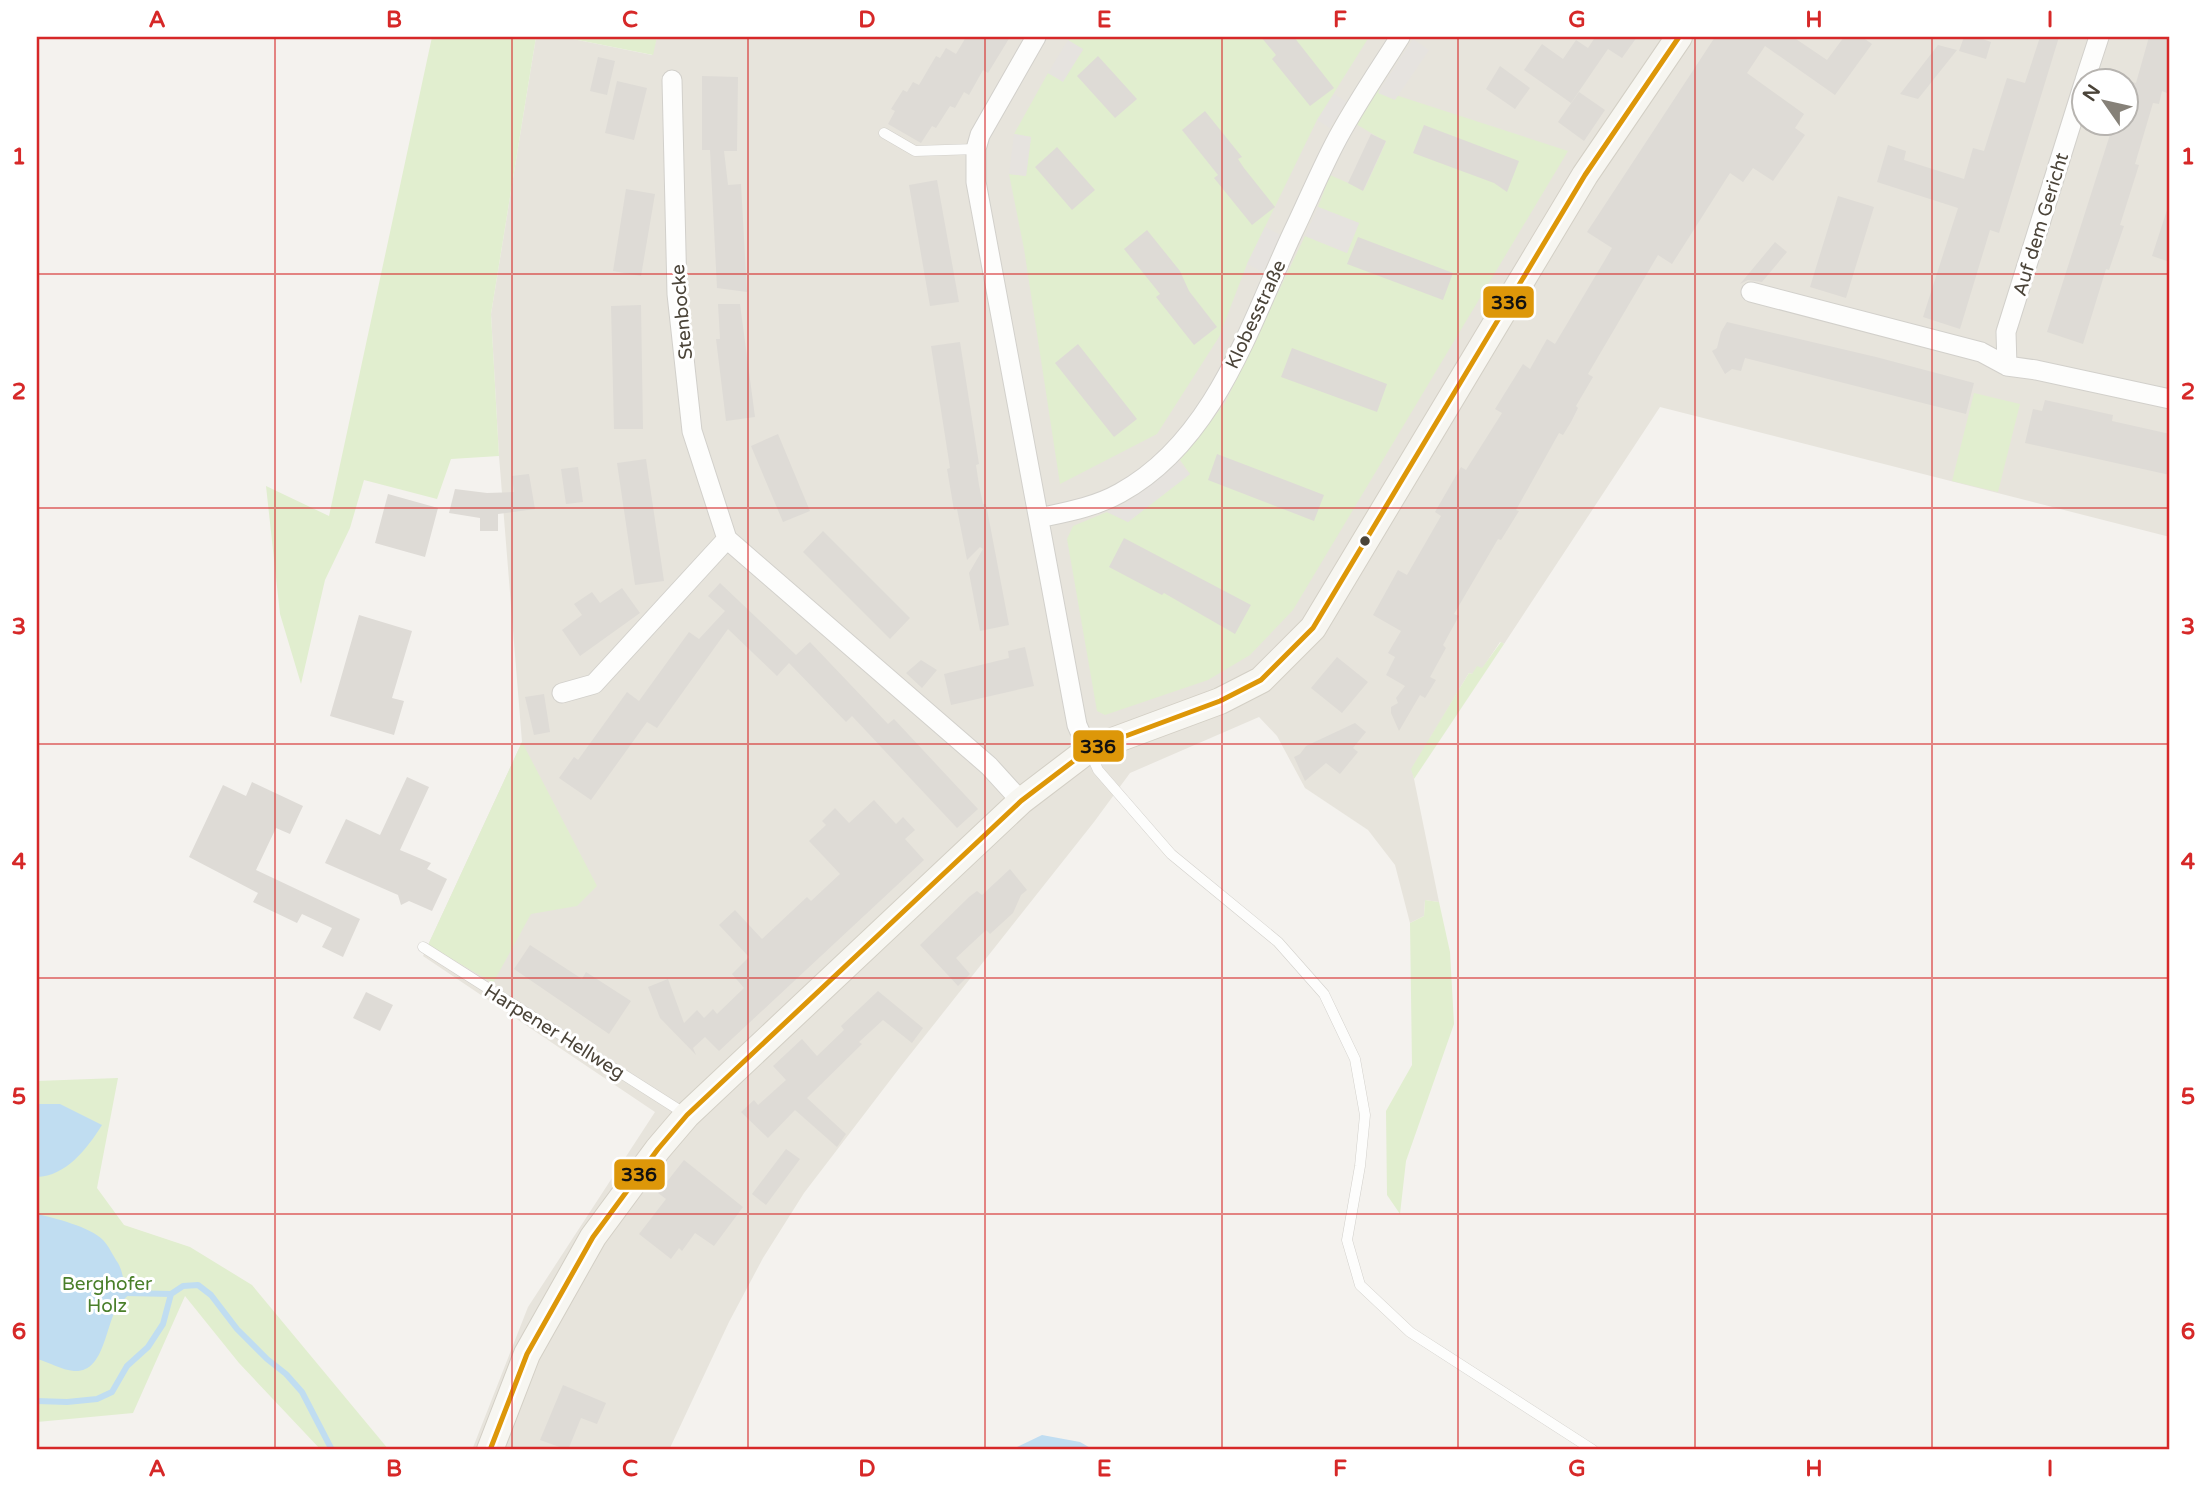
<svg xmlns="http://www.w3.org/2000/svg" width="2207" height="1487" viewBox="0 0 2207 1487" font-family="'Varela Round',sans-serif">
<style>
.residential{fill:#e7e4dc;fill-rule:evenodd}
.green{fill:#e1eecf}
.parking{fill:#e6e3df}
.water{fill:#c0ddf1}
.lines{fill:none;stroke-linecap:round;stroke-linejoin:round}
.stream{stroke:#c0ddf1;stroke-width:6}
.building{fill:#dedbd6}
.lane-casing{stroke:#d2d0cb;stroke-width:11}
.street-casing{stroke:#d2d0cb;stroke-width:21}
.secondary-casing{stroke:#d3cfc5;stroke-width:28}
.lane{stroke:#fdfdfc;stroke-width:10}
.street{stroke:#fdfdfc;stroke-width:19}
.secondary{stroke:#f7f6f1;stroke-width:26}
.bus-1-casing{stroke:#fff;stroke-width:10}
.bus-1{stroke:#dd9709;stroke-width:5}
.grid{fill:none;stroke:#d62828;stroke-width:2;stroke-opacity:0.55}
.bus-dot{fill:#4b4439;stroke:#fff;stroke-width:2.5}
.labels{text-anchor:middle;stroke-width:6;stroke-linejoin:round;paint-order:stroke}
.street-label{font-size:19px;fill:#4b4439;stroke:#fff}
.park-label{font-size:19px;fill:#4a7f2a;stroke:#fff}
.line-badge{stroke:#fff;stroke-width:2.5}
.pale-badge-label{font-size:19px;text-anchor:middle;font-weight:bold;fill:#111}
.neatline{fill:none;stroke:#d62828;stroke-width:2.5}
.grid-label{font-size:23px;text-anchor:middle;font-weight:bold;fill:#d62828}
</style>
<rect width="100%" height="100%" fill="#f4f2ee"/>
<path class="residential" d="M 536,37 L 563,37 L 652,55 L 657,37 L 2170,37 L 2170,537 L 1660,407 L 1504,644 L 1500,642 L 1482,669 L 1472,674 L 1469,673 L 1412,769 L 1439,902 L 1425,900 L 1424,916 L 1410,923 L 1395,865 L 1368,830 L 1305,788 L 1277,736 L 1259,717 L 1130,773 L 1094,822 L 901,1066 L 804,1193 L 763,1258 L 729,1322 L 669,1450 L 472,1450 L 528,1307 L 655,1112 L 423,956 L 522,742 L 499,456 L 491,314 ZM 2084,80 L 2126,80 L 2126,122 L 2084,122 Z"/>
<path class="green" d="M 432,37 L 536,37 L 491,314 L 499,456 L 451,459 L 437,499 L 364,480 L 350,528 L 325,580 L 301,684 L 280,614 L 266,486 L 329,516 Z
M 563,37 L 657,37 L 653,55 Z
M 1070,37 L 1369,37 L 1317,120 L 1247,264 L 1219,337 L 1157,434 L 1060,484 L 1024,249 L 1009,174 L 1026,176 L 1031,137 L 1014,134 L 1048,73 L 1063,81 L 1083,50 L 1068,40 Z
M 1374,88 L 1568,151 L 1293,610 L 1250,655 L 1208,680 L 1105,715 L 1097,711 L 1067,539 L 1073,526 L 1107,512 L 1128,522 L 1190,474 L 1180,460 L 1225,403 L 1305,236 L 1347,253 L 1359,223 L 1318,207 L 1330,175 L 1364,190 L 1386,142 L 1356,124 Z
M 1974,393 L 2020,404 L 1998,492 L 1952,481 Z
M 1501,642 L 1504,644 L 1414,779 L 1411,769 L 1469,673 L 1472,674 L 1477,666 L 1482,668 Z
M 522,742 L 597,886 L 577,906 L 531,914 L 493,983 L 428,945 Z
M 1425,900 L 1439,902 L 1450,952 L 1454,1024 L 1406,1161 L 1400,1214 L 1387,1195 L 1386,1111 L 1412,1065 L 1410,923 L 1424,916 Z
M 118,1078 L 97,1188 L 124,1225 L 190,1247 L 252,1285 L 389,1450 L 321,1450 L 239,1363 L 185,1296 L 133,1413 L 37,1422 L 37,1081 Z"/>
<path class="parking" d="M 1413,39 L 1429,50 L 1395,100 L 1378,93 Z
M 1068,40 L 1083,49 L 1063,82 L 1048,73 Z
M 1334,94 L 1347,102 L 1330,128 L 1317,120 Z
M 1014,134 L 1031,137 L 1026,176 L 1009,174 Z
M 1318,207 L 1359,223 L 1347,253 L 1305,236 Z
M 1265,227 L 1281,235 L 1263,272 L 1247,264 Z
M 1177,461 L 1190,474 L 1128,522 L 1107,512 L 1126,503 Z"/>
<path class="water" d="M 37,1104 L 60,1104 L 102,1125 C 87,1149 66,1176 37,1177 Z
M 37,1214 C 55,1218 90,1227 103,1240 C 109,1246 113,1256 118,1263 C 125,1276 120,1279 132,1292 C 128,1296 121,1301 118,1306 C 105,1325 105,1373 74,1371 C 62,1370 48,1362 37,1359 Z
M 1042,1435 L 1080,1442 L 1094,1450 L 1011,1450 Z"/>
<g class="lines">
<path class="stream" d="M 126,1293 L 171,1294
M 37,1401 L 67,1402 L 97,1399 L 112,1392 L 127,1366 L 148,1347 L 163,1324 L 171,1294 L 183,1286 L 198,1285 L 211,1295 L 237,1329 L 267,1359 L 286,1374 L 302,1392 L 332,1450"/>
</g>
<path class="building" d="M 966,37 L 1010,37 L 988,73 L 983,70 L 969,95 L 964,92 L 955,108 L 950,106 L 936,128 L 932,126 L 921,143 L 888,124 L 895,111 L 891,109 L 903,90 L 907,92 L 913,82 L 919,85 L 936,56 L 940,58 L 946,48 L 956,54 Z
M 1261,37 L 1294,37 L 1334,88 L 1310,106 L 1272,59 L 1276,55 Z
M 1591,37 L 1637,37 L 1622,58 L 1608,49 L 1571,103 L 1524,70 L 1542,44 L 1563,59 L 1576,40 L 1588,48 L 1594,39 Z
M 1715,37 L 1793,37 L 1827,60 L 1844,37 L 1862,37 L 1872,44 L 1835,95 L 1765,46 L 1747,73 L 1804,114 L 1795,128 L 1805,135 L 1773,181 L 1753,168 L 1743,182 L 1730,173 L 1672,264 L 1658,255 L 1588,374 L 1593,377 L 1576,406 L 1578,408 L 1571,422 L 1563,435 L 1559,433 L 1516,510 L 1519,511 L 1501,540 L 1498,539 L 1454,614 L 1459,616 L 1443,645 L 1446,648 L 1430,677 L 1436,680 L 1425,698 L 1420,695 L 1399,731 L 1391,713 L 1391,707 L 1398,703 L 1396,698 L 1405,686 L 1386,675 L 1395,657 L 1388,653 L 1401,631 L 1373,615 L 1398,570 L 1407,575 L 1441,516 L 1435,512 L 1461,467 L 1466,470 L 1502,413 L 1495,409 L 1523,364 L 1530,369 L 1547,339 L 1555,344 L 1612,248 L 1587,232 Z
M 1964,37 L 1977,37 L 1991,42 L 1986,59 L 1959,51 Z
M 2040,37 L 2059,37 L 1999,233 L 1990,230 L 1960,329 L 1923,317 L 1958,208 L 1877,182 L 1888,145 L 1906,151 L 1904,160 L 1964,179 L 1973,148 L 1984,151 L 2007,78 L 2025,83 Z
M 2149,37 L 2170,37 L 2170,81 L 2167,93 L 2162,91 L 2159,104 L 2153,103 L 2135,164 L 2139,165 L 2120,225 L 2124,226 L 2109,270 L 2106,269 L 2083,344 L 2047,332 L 2114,122 L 2126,122 L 2126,80 L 2136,83 Z
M 1938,45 L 1957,50 L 1918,99 L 1900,94 Z
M 1098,56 L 1137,99 L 1115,118 L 1077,76 Z
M 598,57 L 615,61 L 607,95 L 590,91 Z
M 1500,66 L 1530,88 L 1515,109 L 1486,89 Z
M 702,76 L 738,77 L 737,151 L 724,151 L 728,185 L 741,184 L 747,292 L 717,288 L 710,150 L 702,150 Z
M 617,81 L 647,88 L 634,140 L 605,133 Z
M 1579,92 L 1605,110 L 1584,141 L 1558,122 Z
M 1205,111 L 1242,157 L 1238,159 L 1244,168 L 1275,207 L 1252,225 L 1214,178 L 1218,175 L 1182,130 Z
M 1424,125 L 1519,161 L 1507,192 L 1494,183 L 1413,153 Z
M 1371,134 L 1386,141 L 1363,191 L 1348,183 Z
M 1057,147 L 1095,190 L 1072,210 L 1035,167 Z
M 937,180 L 959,302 L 930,306 L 909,185 Z
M 626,189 L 655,194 L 641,276 L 613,271 Z
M 1838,196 L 1874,207 L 1846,298 L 1810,287 Z
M 2167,210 L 2170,210 L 2170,251 L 2167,261 L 2152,256 Z
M 1147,230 L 1180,271 L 1189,291 L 1217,327 L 1194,345 L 1156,297 L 1160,294 L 1124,249 Z
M 1358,237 L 1453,273 L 1443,300 L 1347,264 Z
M 1775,242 L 1787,252 L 1762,282 L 1748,280 L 1740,284 Z
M 718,304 L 740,304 L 755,417 L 726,421 L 716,339 L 720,339 Z
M 641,305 L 643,429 L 614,429 L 611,306 Z
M 1727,322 L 1876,357 L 1974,383 L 1966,414 L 1745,358 L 1741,371 L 1732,369 L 1725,374 L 1712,351 L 1717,348 L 1721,332 Z
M 960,342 L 979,464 L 976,465 L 979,485 L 983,504 L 986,504 L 1009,625 L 980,631 L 969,573 L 983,549 L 980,547 L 967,560 L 957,509 L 954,510 L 947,469 L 950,468 L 931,346 Z
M 1078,344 L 1137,419 L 1114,437 L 1055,363 Z
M 1292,348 L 1387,384 L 1377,412 L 1281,377 Z
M 2045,400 L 2113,415 L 2112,421 L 2170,434 L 2170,475 L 2025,443 L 2033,409 L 2042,411 Z
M 778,434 L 810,511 L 783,522 L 751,446 Z
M 1217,454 L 1324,495 L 1314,521 L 1208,480 Z
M 646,459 L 664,581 L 635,585 L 617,463 Z
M 578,467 L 583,502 L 566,504 L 561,469 Z
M 529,474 L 535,509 L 498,514 L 498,531 L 480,531 L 480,518 L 449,513 L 455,489 L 487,493 L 514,492 L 512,476 Z
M 388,494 L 438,508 L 425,557 L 375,543 Z
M 823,531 L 910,618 L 890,639 L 803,552 Z
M 1124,538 L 1251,605 L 1235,634 L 1164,593 L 1162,595 L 1109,567 Z
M 720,583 L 796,655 L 810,642 L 888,724 L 894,719 L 978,809 L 957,828 L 852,716 L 846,722 L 789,663 L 777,676 L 728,629 L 657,728 L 647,722 L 591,800 L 559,778 L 574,757 L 578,760 L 627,692 L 639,701 L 689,632 L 699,639 L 725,611 L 708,596 Z
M 622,588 L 640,613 L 580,656 L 562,630 L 582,615 L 574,604 L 592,592 L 600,603 Z
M 359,615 L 412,631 L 392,698 L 404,701 L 394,735 L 330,716 Z
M 1025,647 L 1034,686 L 951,705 L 944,674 L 1009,658 L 1008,651 Z
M 1337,657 L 1368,682 L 1342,713 L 1311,688 Z
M 921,660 L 937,670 L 922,688 L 906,673 Z
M 544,694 L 550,732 L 534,735 L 525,697 Z
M 1355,723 L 1366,732 L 1353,748 L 1358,752 L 1340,774 L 1326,763 L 1305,781 L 1294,757 L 1300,754 L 1306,746 Z
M 407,777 L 429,787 L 400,850 L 431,863 L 427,869 L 447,879 L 432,911 L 409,901 L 401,905 L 398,895 L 325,863 L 346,819 L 380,835 Z
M 252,782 L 303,806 L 290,834 L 276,828 L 256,870 L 360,919 L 343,957 L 322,947 L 332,928 L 302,914 L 297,923 L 253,902 L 258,893 L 189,857 L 223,785 L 246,796 Z
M 874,800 L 896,824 L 903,817 L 915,830 L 905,839 L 924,860 L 719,1051 L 705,1037 L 693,1048 L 696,1055 L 660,1018 L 648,987 L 668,979 L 684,1023 L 697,1010 L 704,1018 L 713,1009 L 717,1014 L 744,988 L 732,974 L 749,957 L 719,925 L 735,910 L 762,939 L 807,897 L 811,901 L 840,874 L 809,841 L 826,825 L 822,821 L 835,808 L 849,823 Z
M 1010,869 L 1027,890 L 1021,895 L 1013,913 L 990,934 L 986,930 L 956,958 L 970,974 L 958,986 L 920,945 L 969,897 L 977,891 L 982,895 Z
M 530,945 L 582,979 L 586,972 L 631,1001 L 609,1034 L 514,969 Z
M 878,991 L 923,1028 L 912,1043 L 883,1020 L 859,1042 L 862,1044 L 807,1098 L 846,1134 L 837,1147 L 795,1110 L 768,1138 L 741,1112 L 754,1100 L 758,1105 L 786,1080 L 773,1066 L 802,1039 L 817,1056 L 844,1030 L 841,1026 Z
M 366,992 L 393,1005 L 380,1031 L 353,1018 Z
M 786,1149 L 800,1159 L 766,1205 L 752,1194 Z
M 684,1160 L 743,1207 L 714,1246 L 695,1233 L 682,1251 L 679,1248 L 671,1259 L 639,1234 L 666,1199 L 658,1193 Z
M 563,1385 L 606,1403 L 597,1424 L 581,1418 L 568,1450 L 540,1440 Z"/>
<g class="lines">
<g class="lane-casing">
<path id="lane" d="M 884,133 L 915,151 L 976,149
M 1089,750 L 1098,770 L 1171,854 L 1278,942 L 1324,994 L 1355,1059 L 1365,1115 L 1360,1166 L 1347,1240 L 1360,1285 L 1410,1332 L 1593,1450
M 423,947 L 687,1115"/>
</g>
<g class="street-casing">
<path id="street" d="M 1036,37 L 980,135 L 976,149 L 976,182 L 1077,725 L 1088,750
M 672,80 L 677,294 L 692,431 L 727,539 L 989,766 L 1021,801
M 2085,80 L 2099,37
M 1751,292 L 1981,352 L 2007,366 L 2036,370 L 2170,399
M 2007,366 L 2006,332 L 2084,83
M 1039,518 C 1067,512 1095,507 1120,493 C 1215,441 1250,324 1293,232 C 1307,203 1319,174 1334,145 C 1353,108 1378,72 1400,37
M 562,693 L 594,684 L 727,539"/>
</g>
<g class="secondary-casing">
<path id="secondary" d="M 490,1450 L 527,1354 L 593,1237 L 658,1149 L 687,1115 L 1021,801 L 1088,750 L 1220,701 L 1261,680 L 1313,628 L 1585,175 L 1679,37"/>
</g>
<use href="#lane" class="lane"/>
<use href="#street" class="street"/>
<use href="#secondary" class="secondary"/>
<g class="bus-1-casing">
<path id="bus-1" d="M 490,1450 L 527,1354 L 593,1237 L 658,1149 L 687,1115 L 1021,801 L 1088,750 L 1220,701 L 1261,680 L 1313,628 L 1585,175 L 1679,37"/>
</g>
<use href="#bus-1" class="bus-1"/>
</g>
<path class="grid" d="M 275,37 L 275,1450M 512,37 L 512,1450M 748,37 L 748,1450M 985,37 L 985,1450M 1222,37 L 1222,1450M 1458,37 L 1458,1450M 1695,37 L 1695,1450M 1932,37 L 1932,1450M 37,274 L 2170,274M 37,508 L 2170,508M 37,744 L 2170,744M 37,978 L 2170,978M 37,1214 L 2170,1214"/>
<circle class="bus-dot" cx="1365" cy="541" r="6"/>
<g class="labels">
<g class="street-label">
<text transform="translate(2040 224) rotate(-73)" y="7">Auf dem Gericht</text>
<text transform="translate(681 312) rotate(-95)" y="7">Stenbocke</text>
<text transform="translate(1255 314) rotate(-65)" y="7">Klobesstraße</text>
<text transform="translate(555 1031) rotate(32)" y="7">Harpener Hellweg</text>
</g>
<g class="park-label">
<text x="107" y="1290">Berghofer<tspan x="107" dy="22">Holz</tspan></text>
</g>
</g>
<g class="line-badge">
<rect x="1482" y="285" width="53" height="34" rx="7" fill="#dd9709"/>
<rect x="1072" y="729" width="53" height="34" rx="7" fill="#dd9709"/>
<rect x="613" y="1158" width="53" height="33" rx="7" fill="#dd9709"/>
</g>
<g class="pale-badge-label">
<text x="1509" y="309">336</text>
<text x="1098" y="753">336</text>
<text x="639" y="1181">336</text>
</g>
<rect width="2207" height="1487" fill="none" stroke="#ffffff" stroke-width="77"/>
<g transform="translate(2105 102) rotate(304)"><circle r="33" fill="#ffffff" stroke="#b7b4b0" stroke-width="2"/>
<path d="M0-5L12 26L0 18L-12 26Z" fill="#868178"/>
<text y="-10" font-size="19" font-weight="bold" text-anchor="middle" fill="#4b4439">N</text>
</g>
<rect x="38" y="38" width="2130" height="1410" class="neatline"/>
<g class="grid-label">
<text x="157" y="27">A</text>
<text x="394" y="27">B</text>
<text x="630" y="27">C</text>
<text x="867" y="27">D</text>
<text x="1104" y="27">E</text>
<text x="1340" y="27">F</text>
<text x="1577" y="27">G</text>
<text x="1814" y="27">H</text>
<text x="2050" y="27">I</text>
<text x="19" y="164">1</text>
<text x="2188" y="164">1</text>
<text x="19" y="399">2</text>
<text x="2188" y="399">2</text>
<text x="19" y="634">3</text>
<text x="2188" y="634">3</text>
<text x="19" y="869">4</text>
<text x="2188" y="869">4</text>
<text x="19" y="1104">5</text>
<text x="2188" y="1104">5</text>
<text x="19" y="1339">6</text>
<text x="2188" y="1339">6</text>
<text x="157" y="1476">A</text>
<text x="394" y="1476">B</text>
<text x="630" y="1476">C</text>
<text x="867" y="1476">D</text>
<text x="1104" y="1476">E</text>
<text x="1340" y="1476">F</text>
<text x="1577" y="1476">G</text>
<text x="1814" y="1476">H</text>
<text x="2050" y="1476">I</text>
</g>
</svg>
